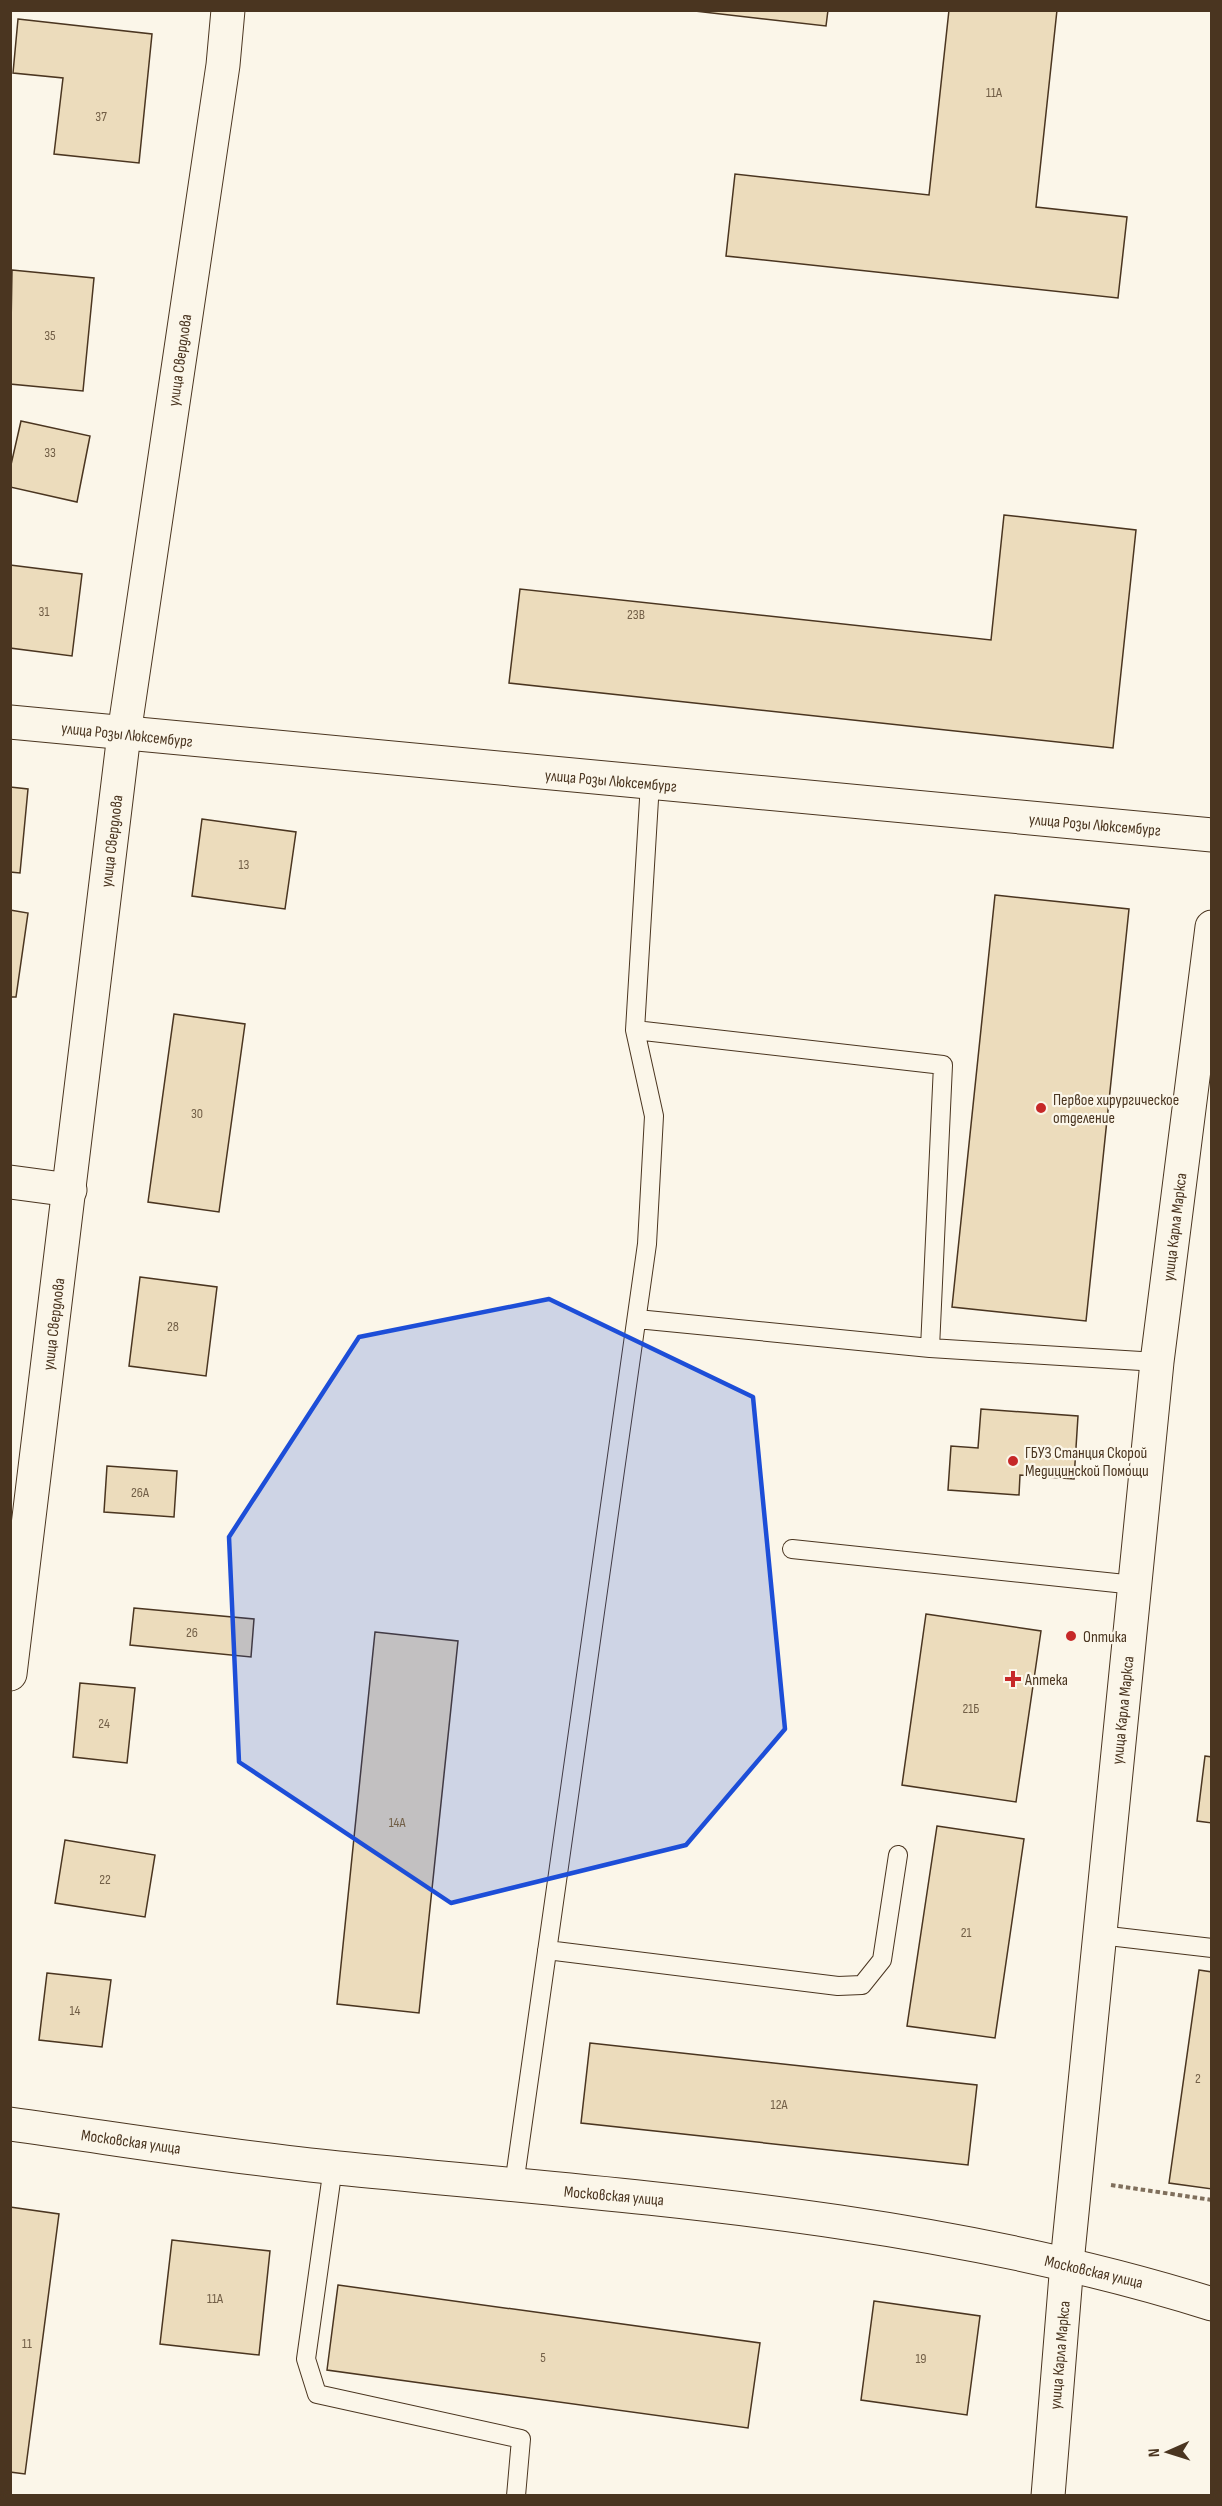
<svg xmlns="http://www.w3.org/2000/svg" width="1222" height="2506" viewBox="0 0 1222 2506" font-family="'Sofia Sans Condensed',sans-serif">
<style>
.building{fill:#ecdcbc;stroke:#4a3520;stroke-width:1.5}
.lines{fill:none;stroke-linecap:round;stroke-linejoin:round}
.lane-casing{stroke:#4a3520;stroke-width:20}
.street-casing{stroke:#4a3520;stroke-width:35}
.primary-casing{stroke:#4a3520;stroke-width:35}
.path{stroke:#7f6f5c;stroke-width:4;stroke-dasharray:4.5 3;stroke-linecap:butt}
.lane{stroke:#fbf6e9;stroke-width:18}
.street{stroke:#fbf6e9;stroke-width:33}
.primary{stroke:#fbf6e9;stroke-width:33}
.marked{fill:#1d4ed8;fill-opacity:0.2;stroke:#1d4ed8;stroke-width:4.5;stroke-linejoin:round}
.poi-dot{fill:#c62828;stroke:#fbf6e9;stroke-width:2}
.labels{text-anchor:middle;stroke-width:4.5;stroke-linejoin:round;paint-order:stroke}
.number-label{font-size:14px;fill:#725f47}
.street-label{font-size:16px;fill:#4a3520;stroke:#fbf6e9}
.poi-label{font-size:16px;fill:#4a3520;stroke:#fbf6e9;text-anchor:start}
</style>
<rect width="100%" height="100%" fill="#fbf6e9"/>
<path class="building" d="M 686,10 L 828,10 L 826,26 Z
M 949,10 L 1057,10 L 1036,207 L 1127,217 L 1118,298 L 726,256 L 735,174 L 929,195 Z
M 18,19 L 152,34 L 139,163 L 54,154 L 63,78 L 13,73 Z
M 12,270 L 94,278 L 83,391 L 10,384 Z
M 21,421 L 90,436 L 77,502 L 10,487 L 10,469 Z
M 1004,515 L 1136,530 L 1113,748 L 509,683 L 520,589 L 991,640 Z
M 10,565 L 82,574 L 72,656 L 10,648 Z
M 10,787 L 28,789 L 20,873 L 10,872 Z
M 202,819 L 296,832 L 285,909 L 192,896 Z
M 995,895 L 1129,909 L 1086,1321 L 952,1307 Z
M 10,910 L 28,913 L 16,997 L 10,997 Z
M 174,1014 L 245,1024 L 219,1212 L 148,1202 Z
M 140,1277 L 217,1287 L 206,1376 L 129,1366 Z
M 981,1409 L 1078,1416 L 1074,1479 L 1020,1475 L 1019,1495 L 948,1490 L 951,1446 L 978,1448 Z
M 107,1466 L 177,1471 L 174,1517 L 104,1512 Z
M 134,1608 L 254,1619 L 251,1657 L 130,1645 Z
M 926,1614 L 1041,1631 L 1016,1802 L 902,1785 Z
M 375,1632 L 458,1641 L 419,2013 L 337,2004 Z
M 80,1683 L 135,1688 L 127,1763 L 73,1757 Z
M 1205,1756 L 1212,1757 L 1212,1823 L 1197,1821 Z
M 937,1826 L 1024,1839 L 995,2038 L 907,2026 Z
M 65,1840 L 155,1855 L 145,1917 L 55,1903 Z
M 1199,1970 L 1212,1972 L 1212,2189 L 1169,2183 Z
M 47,1973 L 111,1980 L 102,2047 L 39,2040 Z
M 590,2043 L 977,2085 L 968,2165 L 581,2123 Z
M 10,2207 L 59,2214 L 25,2474 L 10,2472 Z
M 172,2240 L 270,2251 L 259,2355 L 160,2344 Z
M 338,2285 L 760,2343 L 748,2428 L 327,2370 Z
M 874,2301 L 980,2316 L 967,2415 L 861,2400 Z"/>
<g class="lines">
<g class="lane-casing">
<path id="lane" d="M 650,783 L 635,1030 L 943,1065 L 930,1348 L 1157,1362
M 637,1319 L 930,1348
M 792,1549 L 1135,1585
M 1100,1935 L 1212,1948
M 547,1950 L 838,1986 L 862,1985 L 882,1960 L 898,1855
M 333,2167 L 306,2359 L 317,2394 L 521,2439 L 516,2496
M 514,2185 L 647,1244 L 654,1116 L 635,1030"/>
</g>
<g class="street-casing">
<path id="street" d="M 10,722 L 1212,835
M 10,1182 L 70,1190
M 1048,2496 L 1067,2263 L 1157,1362 L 1212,927"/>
</g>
<g class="primary-casing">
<path id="primary" d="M 10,1674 L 124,734 L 223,65 L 228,10
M 10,2124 C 119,2139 228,2157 338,2168 C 631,2197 929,2215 1212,2304"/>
</g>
<path class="path" d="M 1111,2185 L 1212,2200"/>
<use href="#lane" class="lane"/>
<use href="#street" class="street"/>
<use href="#primary" class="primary"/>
</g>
<path class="marked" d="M 549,1299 L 753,1397 L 785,1729 L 686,1845 L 451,1903 L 239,1762 L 229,1537 L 359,1337 Z"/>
<g class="poi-dot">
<circle cx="1041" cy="1108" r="6"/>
<circle cx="1013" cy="1461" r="6"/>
<circle cx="1071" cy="1636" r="6"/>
<path d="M1010 1670h6v6h6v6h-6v6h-6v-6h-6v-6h6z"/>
</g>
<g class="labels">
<g class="number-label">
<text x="994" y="97">11А</text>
<text x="101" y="121">37</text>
<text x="50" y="340">35</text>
<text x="50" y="457">33</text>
<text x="44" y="616">31</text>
<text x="636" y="619">23В</text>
<text x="244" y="869">13</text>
<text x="197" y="1118">30</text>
<text x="173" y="1331">28</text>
<text x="140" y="1497">26А</text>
<text x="192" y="1637">26</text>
<text x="971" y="1713">21Б</text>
<text x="104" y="1728">24</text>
<text x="397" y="1827">14А</text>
<text x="105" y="1884">22</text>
<text x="966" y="1937">21</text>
<text x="75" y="2015">14</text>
<text x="1198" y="2083">2</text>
<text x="779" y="2109">12А</text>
<text x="215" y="2303">11А</text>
<text x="27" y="2348">11</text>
<text x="543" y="2362">5</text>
<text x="921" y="2363">19</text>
</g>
<g class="street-label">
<text transform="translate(179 360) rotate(-82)" y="6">улица Свердлова</text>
<text transform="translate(127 734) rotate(6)" y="6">улица Розы Люксембург</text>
<text transform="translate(611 780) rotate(5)" y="6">улица Розы Люксембург</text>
<text transform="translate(1095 824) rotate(5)" y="6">улица Розы Люксембург</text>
<text transform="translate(111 841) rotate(-83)" y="6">улица Свердлова</text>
<text transform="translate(1174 1227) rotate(-83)" y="6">улица Карла Маркса</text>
<text transform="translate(53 1324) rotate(-83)" y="6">улица Свердлова</text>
<text transform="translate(1122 1710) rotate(-84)" y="6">улица Карла Маркса</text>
<text transform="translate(131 2141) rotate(8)" y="6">Московская улица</text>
<text transform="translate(614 2195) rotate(5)" y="6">Московская улица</text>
<text transform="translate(1094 2271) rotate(13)" y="6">Московская улица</text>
<text transform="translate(1059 2355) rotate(-85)" y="6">улица Карла Маркса</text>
</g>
<g class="poi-label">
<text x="1053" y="1105">Первое хирургическое<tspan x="1053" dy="18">отделение</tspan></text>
<text x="1025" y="1458">ГБУЗ Станция Скорой<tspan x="1025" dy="18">Медицинской Помощи</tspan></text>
<text x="1083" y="1642">Оптика</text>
<text x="1025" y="1685">Аптека</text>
</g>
</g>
<rect width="1222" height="2506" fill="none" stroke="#4a3520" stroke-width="24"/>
<g transform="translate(1168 2452) rotate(267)" stroke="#fbf6e9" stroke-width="4.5" paint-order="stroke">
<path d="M0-4.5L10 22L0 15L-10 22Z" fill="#4a3520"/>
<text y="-9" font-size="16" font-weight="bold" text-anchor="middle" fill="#4a3520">N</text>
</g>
</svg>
